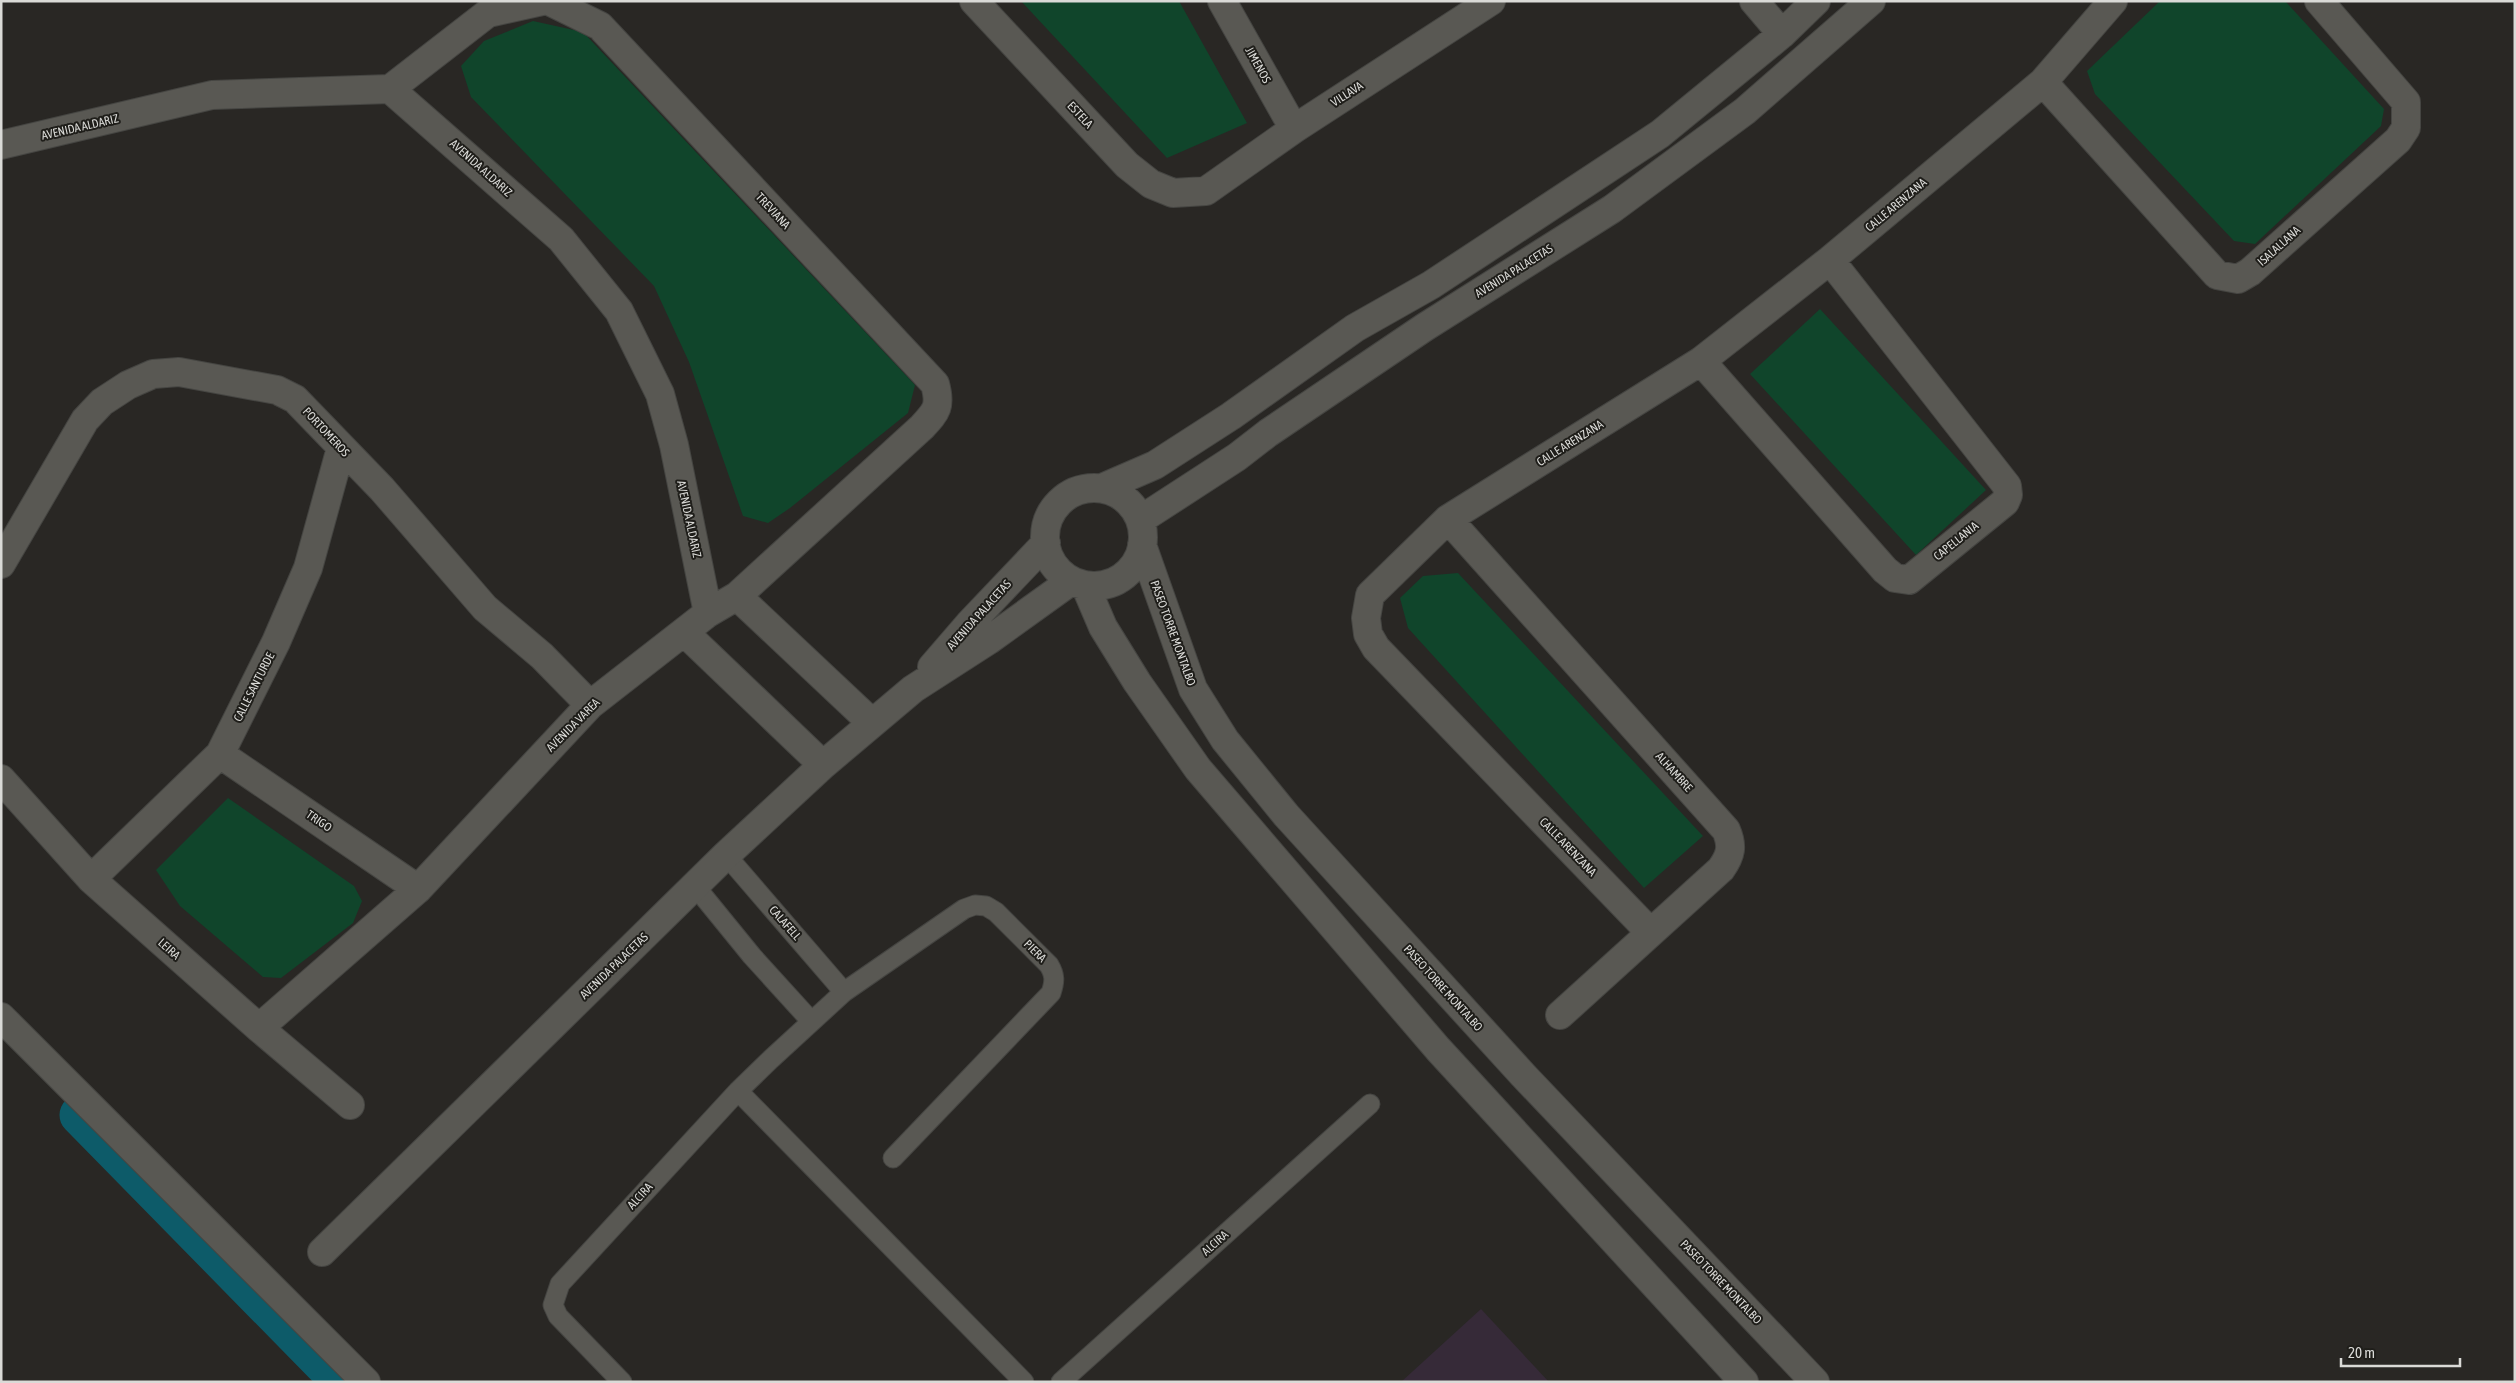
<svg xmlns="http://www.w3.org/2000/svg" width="2516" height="1383" viewBox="0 0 2516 1383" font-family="'Asap Condensed',sans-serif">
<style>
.industrial{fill:#362a38}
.green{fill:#10452b}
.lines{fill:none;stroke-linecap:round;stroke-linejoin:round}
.canal{stroke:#0d5b69;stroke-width:41}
.lane-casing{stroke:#454542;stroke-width:21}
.street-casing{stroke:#454542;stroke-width:30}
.lane{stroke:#595853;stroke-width:19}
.street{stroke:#595853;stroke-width:28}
.labels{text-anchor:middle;stroke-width:4;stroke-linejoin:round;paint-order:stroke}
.street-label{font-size:12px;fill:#dadad7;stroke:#1f1e1a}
</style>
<rect width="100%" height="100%" fill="#292724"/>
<path class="industrial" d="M 1481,1309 L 1549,1382 L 1401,1382 Z"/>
<path class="green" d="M 1021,1 L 1179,1 L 1247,123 L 1167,158 Z
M 2160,1 L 2285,1 L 2384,109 L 2381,126 L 2255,244 L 2234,241 L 2095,94 L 2087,71 Z
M 533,21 L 583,32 L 915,385 L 908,413 L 790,508 L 768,523 L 743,516 L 689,362 L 654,286 L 471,97 L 461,66 L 484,41 Z
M 1820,309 L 1986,490 L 1916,555 L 1750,374 Z
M 1458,573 L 1703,836 L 1644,888 L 1408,628 L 1400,598 L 1423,576 Z
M 228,798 L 354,886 L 362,901 L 353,923 L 281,978 L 263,977 L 180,906 L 156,870 Z"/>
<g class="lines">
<path class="canal" d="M 80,1115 L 342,1382"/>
<g class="lane-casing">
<path id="lane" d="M 726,855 L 844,992
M 695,886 L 752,956 L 811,1021
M 738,1091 L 1024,1382
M 622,1382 L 558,1316 L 553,1305 L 560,1284 L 738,1091 L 771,1059 L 844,992 L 964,909 L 975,905 L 986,906 L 996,912 L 1049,965 C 1055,975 1055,981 1051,993 L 893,1158
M 1061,1382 L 1370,1104"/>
</g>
<g class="street-casing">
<path id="street" d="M 974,1 L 1127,165 L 1151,184 L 1173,193 L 1206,191 L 1294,129 L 1491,1
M 1222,1 L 1294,129
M 1754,1 L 1782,34
M 2043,82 L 2217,275 L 2238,279 L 2250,272 L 2398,140 L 2406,128 L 2406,102 L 2319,1
M 390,89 L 488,13 L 542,1
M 1,145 L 212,95 L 390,89 L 561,239 L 619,311 L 660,394 L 674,445 L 708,613
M 1701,361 L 1885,570 L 1895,578 L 1909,580 L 2005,502 L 2008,495 L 2007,486 L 1830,260
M1045 537a49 49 0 1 1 98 0a49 49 0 1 1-98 0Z
M 1102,488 L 1155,465 L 1231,416 L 1355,328 L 1431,285 L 1660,134 L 1782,34 L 1816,1
M 1448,519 L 1726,830 C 1733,846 1731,855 1721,869 L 1560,1015
M 1140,520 L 1237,457 L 1268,433 L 1425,327 L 1612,209 L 1745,111 L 1871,1
M 1142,545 L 1193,689 L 1225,740 L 1286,815 L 1523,1075 L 1815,1382
M 1,564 L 85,420 L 102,402 L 128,385 L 153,374 L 179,372 L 277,390 L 295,399 L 382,489 L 485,608 L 542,656 L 590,705
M 1085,585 L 1103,627 L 1137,682 L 1198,769 L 1438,1049 L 1744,1382
M 737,596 L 872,723
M 684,632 L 823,765
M 932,667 L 970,623 L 1046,543
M 220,754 L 418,889
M 1,779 L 91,879 L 259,1028 L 350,1105
M 91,879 L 220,754 L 276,642 L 308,568 L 341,448
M 1650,932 L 1376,648 L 1368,634 L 1366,618 L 1370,595 L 1448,519 L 1701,361 L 1830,260 L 2043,82 L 2113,1
M 1,1017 L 366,1382
M 259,1028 L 418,889 L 590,705 L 708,613 L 737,596 L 922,427 C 937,411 941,406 935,384 L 600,26 L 549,1
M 322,1252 L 726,855 L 823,765 L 913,689 L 989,640 L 1071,581"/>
</g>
<use href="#lane" class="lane"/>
<use href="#street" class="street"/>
</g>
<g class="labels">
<g class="street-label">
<text transform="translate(1258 65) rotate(61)" y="4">JIMENOS</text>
<text transform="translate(1347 94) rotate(-33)" y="4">VILLAVA</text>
<text transform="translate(1080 115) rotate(47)" y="4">ESTELA</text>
<text transform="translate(80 127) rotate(-13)" y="4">AVENIDA ALDARIZ</text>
<text transform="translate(481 168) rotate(42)" y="4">AVENIDA ALDARIZ</text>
<text transform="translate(1896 205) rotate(-40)" y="4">CALLE ARENZANA</text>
<text transform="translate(773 211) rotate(47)" y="4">TREVIANA</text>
<text transform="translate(2279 246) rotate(-42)" y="4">ISALALLANA</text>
<text transform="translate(1514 271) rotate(-32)" y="4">AVENIDA PALACETAS</text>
<text transform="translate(326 432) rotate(47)" y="4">PORTOMEROS</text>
<text transform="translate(1570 443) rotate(-32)" y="4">CALLE ARENZANA</text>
<text transform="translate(689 519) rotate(78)" y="4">AVENIDA ALDARIZ</text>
<text transform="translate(1956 541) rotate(-39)" y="4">CAPELLANIA</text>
<text transform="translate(979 615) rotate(-48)" y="4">AVENIDA PALACETAS</text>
<text transform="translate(1173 633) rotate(70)" y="4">PASEO TORRE MONTALBO</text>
<text transform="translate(254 687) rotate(-63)" y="4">CALLE SANTURDE</text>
<text transform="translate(573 725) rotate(-45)" y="4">AVENIDA VAREA</text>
<text transform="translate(1674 772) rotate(48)" y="4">ALHAMBRE</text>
<text transform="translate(319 821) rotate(34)" y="4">TRIGO</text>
<text transform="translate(1568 847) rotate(46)" y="4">CALLE ARENZANA</text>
<text transform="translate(785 923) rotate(49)" y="4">CALAFELL</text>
<text transform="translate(169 949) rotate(42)" y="4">LEIRA</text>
<text transform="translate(1035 951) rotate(45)" y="4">PIERA</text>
<text transform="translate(614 966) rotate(-44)" y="4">AVENIDA PALACETAS</text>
<text transform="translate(1443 988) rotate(48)" y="4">PASEO TORRE MONTALBO</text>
<text transform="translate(640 1196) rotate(-47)" y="4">ALCIRA</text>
<text transform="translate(1215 1243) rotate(-42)" y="4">ALCIRA</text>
<text transform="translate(1721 1282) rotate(46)" y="4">PASEO TORRE MONTALBO</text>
</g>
</g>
<rect width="2516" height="1383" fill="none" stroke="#dadad7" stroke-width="5"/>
<path d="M2341 1358v8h119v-8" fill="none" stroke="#dadad7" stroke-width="2.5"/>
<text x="2348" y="1358" font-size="15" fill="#dadad7" stroke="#1f1e1a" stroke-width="4" paint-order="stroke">20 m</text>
</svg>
